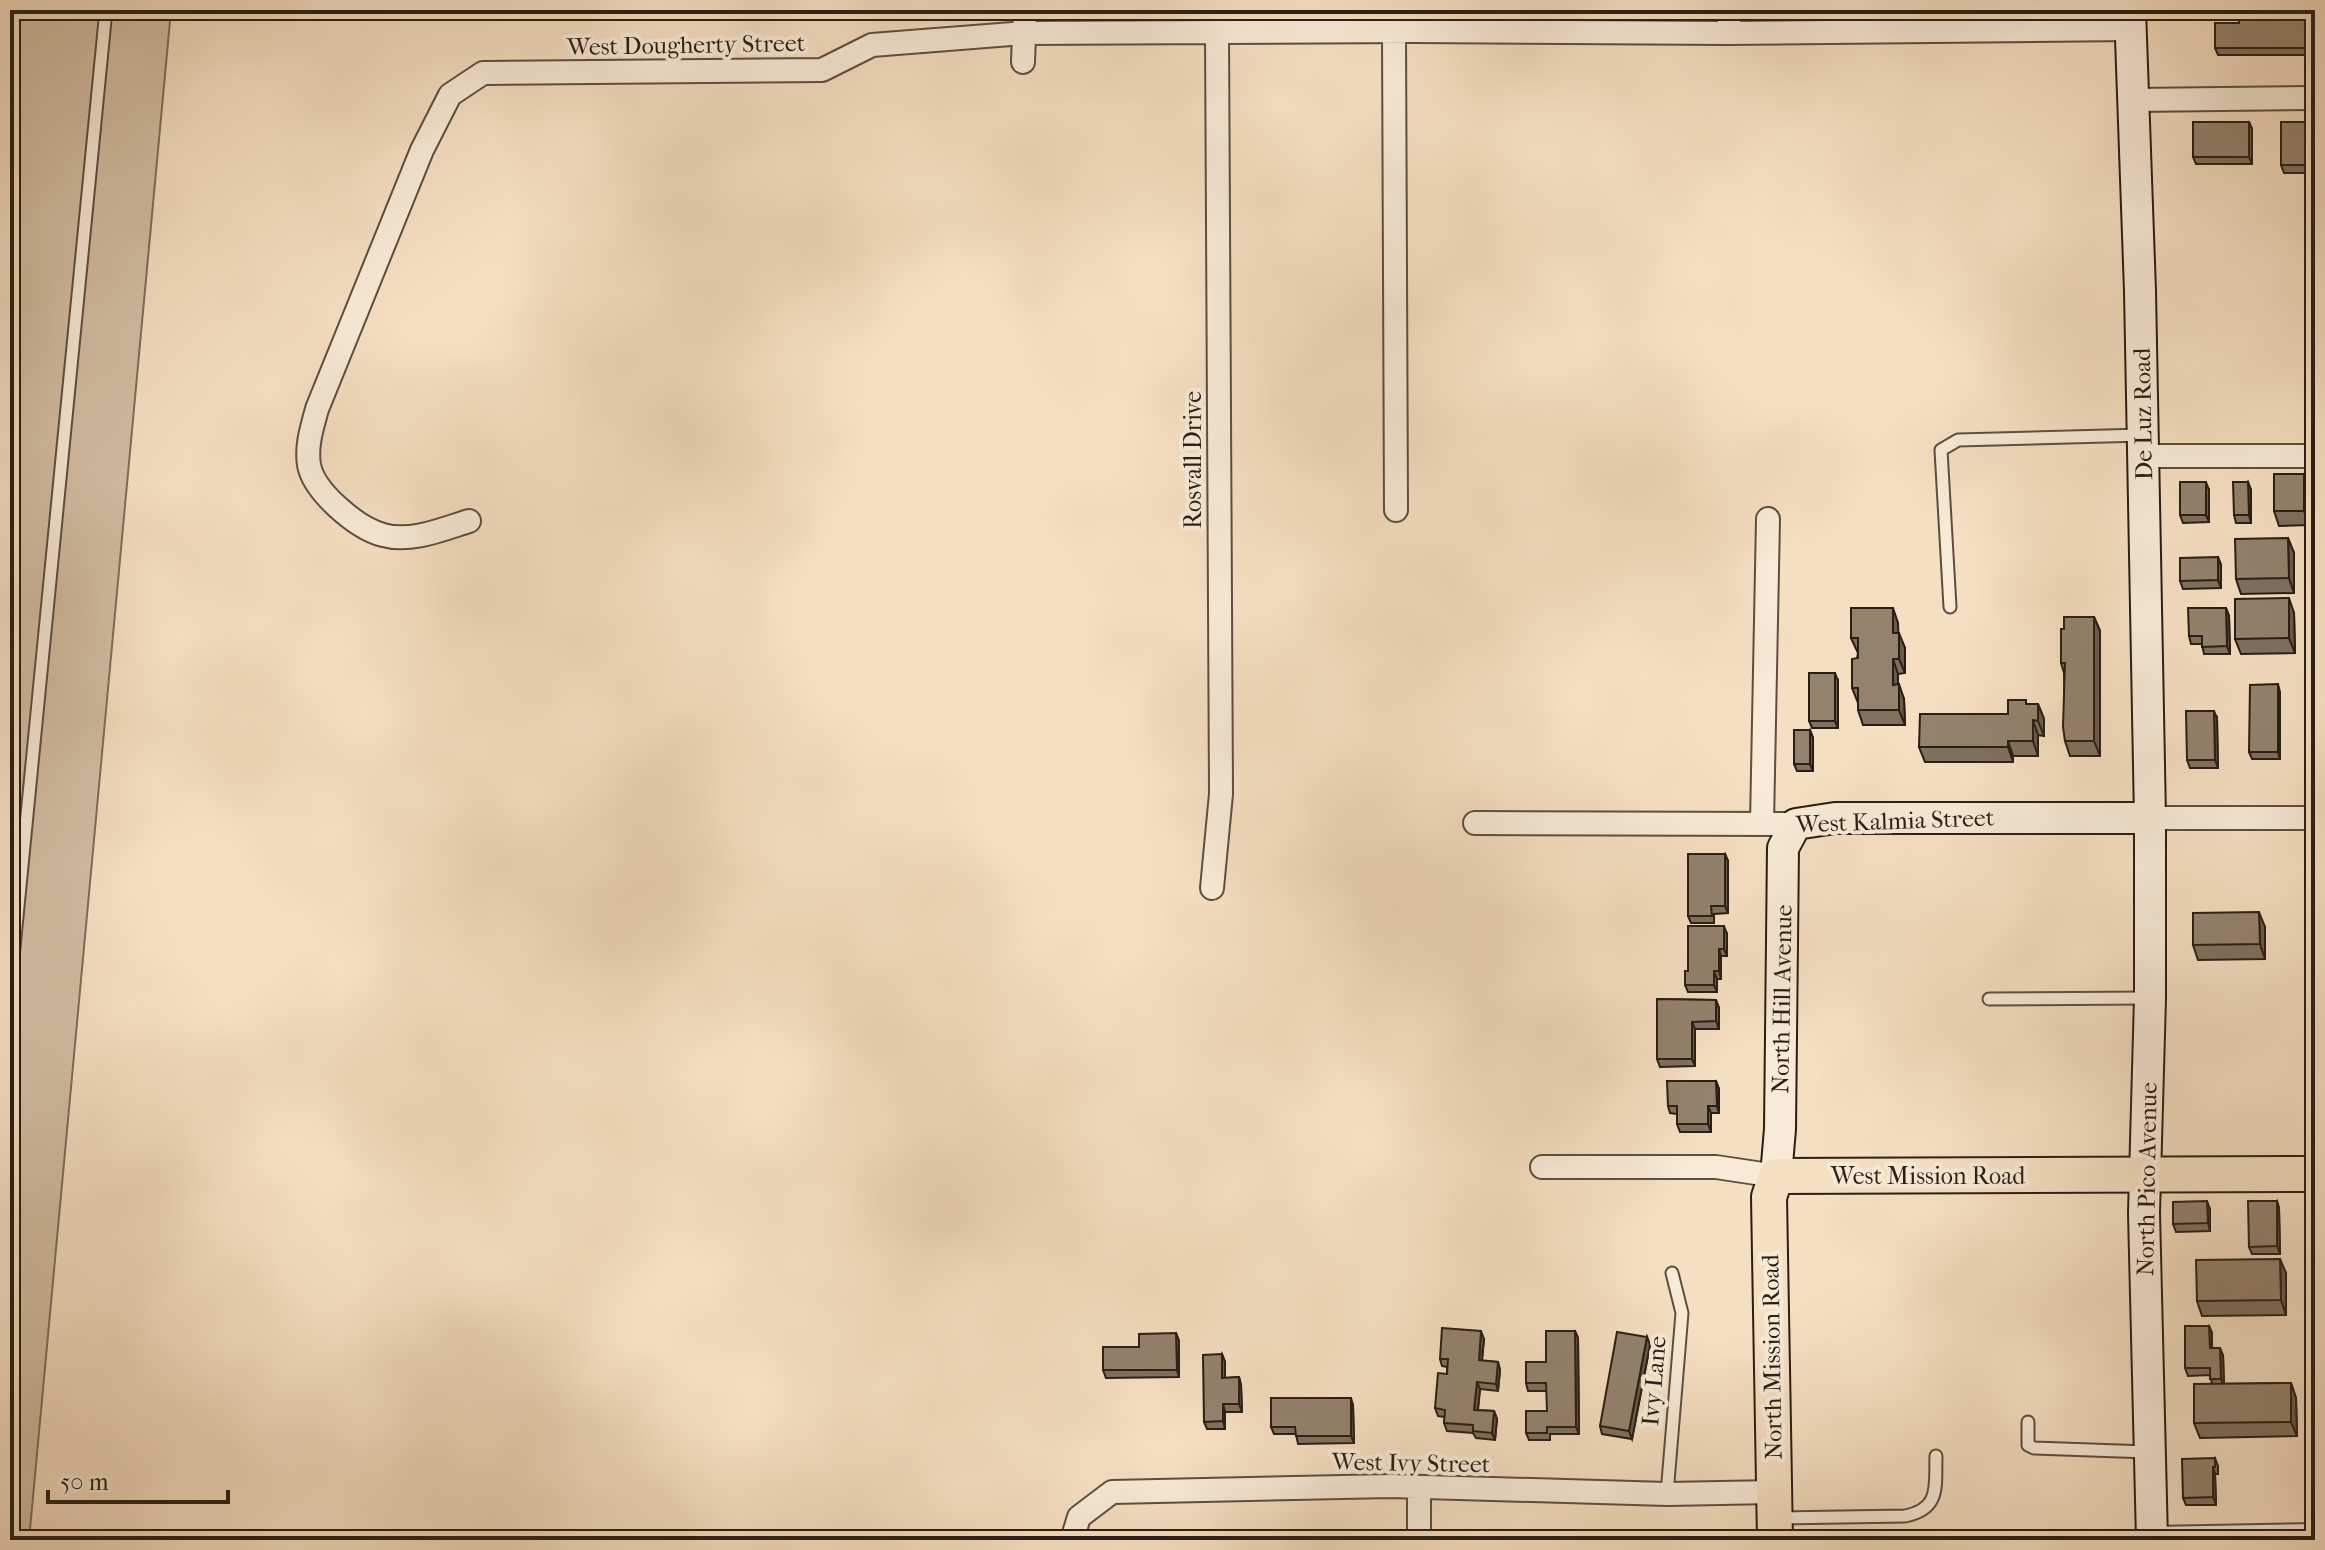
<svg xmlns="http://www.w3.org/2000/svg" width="2325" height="1550" viewBox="0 0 2325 1550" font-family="'IM FELL French Canon',serif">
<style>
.green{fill:#d2bea4;stroke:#7e6e5c;stroke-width:2}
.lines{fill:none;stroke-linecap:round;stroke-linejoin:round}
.lane-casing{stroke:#5d4e40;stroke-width:15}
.street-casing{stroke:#5d4e40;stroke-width:26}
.secondary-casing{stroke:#2a1e14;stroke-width:34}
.primary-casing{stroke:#2a1e14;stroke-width:38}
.lane{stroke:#f8ead7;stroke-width:11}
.street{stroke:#f8ead7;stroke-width:22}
.secondary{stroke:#f8ead7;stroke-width:30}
.primary{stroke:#f5dfc2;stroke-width:34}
.wall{fill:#7f705f;stroke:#2a1e14;stroke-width:2}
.shaded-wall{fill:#685b4d;stroke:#2a1e14;stroke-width:2}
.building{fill:#94826e;stroke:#2a1e14;stroke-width:2}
.labels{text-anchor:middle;stroke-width:8;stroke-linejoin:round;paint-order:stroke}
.street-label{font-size:24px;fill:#2a1e14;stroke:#f8ead7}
</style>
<rect width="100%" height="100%" fill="#f5dfc2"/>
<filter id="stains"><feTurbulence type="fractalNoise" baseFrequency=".0025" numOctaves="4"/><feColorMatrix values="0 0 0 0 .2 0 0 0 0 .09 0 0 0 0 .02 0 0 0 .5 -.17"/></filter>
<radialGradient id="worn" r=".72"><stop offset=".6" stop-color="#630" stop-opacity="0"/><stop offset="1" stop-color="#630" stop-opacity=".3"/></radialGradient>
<path class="green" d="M 10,10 L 171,10 L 29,1540 L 10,1540 Z"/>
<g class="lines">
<g class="lane-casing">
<path id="lane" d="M 1950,607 L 1941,450 L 1958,440 L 2143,435
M 10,988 L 106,10
M 1989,999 L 2150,998
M 2028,1422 L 2028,1445 L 2034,1448 L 2148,1452
M 1667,1494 L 1682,1313 L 1672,1273
M 1779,1518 L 1905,1516 C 1941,1509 1935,1486 1936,1456"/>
</g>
<g class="street-casing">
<path id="street" d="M 1414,31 L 1414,10
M 1394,32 L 1396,510
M 1729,33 L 1729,10
M 1023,62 L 1025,10
M 2134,100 L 2311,98
M 2144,456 L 2315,456
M 469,521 C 443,529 411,543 383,535 C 357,528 314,492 309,465 C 306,445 312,428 317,409 L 422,150 L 450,95 L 483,73 L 822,70 L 872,45 L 1025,33 L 1414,31 L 1729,33 L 2131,29
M 2150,818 L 2315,818
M 1475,823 L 1796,824
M 1762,823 L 1768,519
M 1212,888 L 1221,794 L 1217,32
M 1542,1167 L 1716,1167 L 1776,1176
M 2152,1538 L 2315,1535
M 1072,1540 L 1079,1517 L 1112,1492 L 1391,1486 L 1667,1494 L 1774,1492
M 1419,1540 L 1419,1488"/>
</g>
<g class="secondary-casing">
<path id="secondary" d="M 2130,10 L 2140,291 L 2150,818 L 2150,998 L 2144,1213 L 2152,1540
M 1776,1176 L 1780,1129 L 1783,848 L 1796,824 L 1835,818 L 2150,818"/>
</g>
<g class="primary-casing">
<path id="primary" d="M 1775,1540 L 1769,1197 L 1776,1176 L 2315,1174"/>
</g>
<use href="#lane" class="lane"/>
<use href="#street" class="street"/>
<use href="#secondary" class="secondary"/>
<use href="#primary" class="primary"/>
</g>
<path class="wall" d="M 2312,12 L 2314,20 L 2314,55 L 2218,55 L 2215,48 L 2239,23 L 2254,18 Z
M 2249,122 L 2252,129 L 2252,164 L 2196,164 L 2193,157 Z
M 2308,122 L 2310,130 L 2310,173 L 2284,173 L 2281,165 Z
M 2304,474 L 2309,489 L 2309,525 L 2279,526 L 2274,511 Z
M 2248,482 L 2251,490 L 2251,523 L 2236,523 L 2234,515 Z
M 2209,490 L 2209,522 L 2183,523 L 2180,515 Z
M 2288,538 L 2294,553 L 2294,593 L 2241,594 L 2236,579 Z
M 2218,557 L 2221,565 L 2221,588 L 2183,589 L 2180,581 Z
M 2226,608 L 2229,616 L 2230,654 L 2204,654 L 2202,644 L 2191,644 L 2189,636 Z
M 2294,613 L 2295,653 L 2241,654 L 2235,639 Z
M 2094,617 L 2100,631 L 2100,756 L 2070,756 L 2065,741 L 2064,673 L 2061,663 L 2064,629 Z
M 1898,623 L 1898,633 L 1905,648 L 1905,673 L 1898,674 L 1898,684 L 1904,699 L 1905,725 L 1863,725 L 1858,710 L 1858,703 L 1852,688 L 1858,653 L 1851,638 Z
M 1838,681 L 1838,728 L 1812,728 L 1809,721 Z
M 2280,692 L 2280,759 L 2252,759 L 2249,752 Z
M 2027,704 L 2038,704 L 2044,719 L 2044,736 L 2038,735 L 2038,756 L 2013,756 L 2013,762 L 1925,762 L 1919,747 L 2008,714 Z
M 2217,718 L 2218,768 L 2190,768 L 2187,760 Z
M 1810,730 L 1813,738 L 1813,771 L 1797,771 L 1794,764 Z
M 1725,854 L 1728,861 L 1728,913 L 1714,914 L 1714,923 L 1691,923 L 1688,916 Z
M 2265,927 L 2265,959 L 2198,960 L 2193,945 Z
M 1727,934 L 1727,956 L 1721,956 L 1721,979 L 1717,979 L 1717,992 L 1688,992 L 1685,985 L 1688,971 Z
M 1657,999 L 1716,1000 L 1719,1008 L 1719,1029 L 1695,1029 L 1695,1066 L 1660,1067 L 1657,1059 Z
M 1716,1081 L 1719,1089 L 1719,1113 L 1711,1113 L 1711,1132 L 1680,1132 L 1677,1124 L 1677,1114 L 1670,1113 L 1668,1106 Z
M 2277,1201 L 2279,1208 L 2280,1254 L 2252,1254 L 2249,1247 Z
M 2210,1209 L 2210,1231 L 2176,1232 L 2173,1224 Z
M 2286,1273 L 2286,1315 L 2202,1316 L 2197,1301 Z
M 2209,1326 L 2212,1333 L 2212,1348 L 2223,1355 L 2224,1384 L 2291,1383 L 2296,1398 L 2297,1436 L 2200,1438 L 2194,1423 L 2212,1384 L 2210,1375 L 2188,1376 L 2185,1368 Z
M 1575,1331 L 1578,1338 L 1579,1434 L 1550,1434 L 1550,1440 L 1529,1440 L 1526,1433 L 1547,1411 L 1547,1391 L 1528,1391 L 1526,1383 Z
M 1176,1333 L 1179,1341 L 1179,1377 L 1106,1378 L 1103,1370 L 1139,1347 Z
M 1647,1337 L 1650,1345 L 1632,1439 L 1602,1434 L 1600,1426 Z
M 1484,1339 L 1482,1361 L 1498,1362 L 1500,1370 L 1498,1391 L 1480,1389 L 1478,1410 L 1494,1411 L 1497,1419 L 1495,1440 L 1476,1438 L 1473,1433 L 1447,1431 L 1444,1423 L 1445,1417 L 1438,1416 L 1435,1408 L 1447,1374 L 1447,1367 L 1442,1366 L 1440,1359 Z
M 1222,1354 L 1225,1362 L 1225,1378 L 1239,1377 L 1241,1385 L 1242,1412 L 1225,1412 L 1225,1429 L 1207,1429 L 1204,1422 Z
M 1353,1405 L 1354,1443 L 1298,1444 L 1296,1434 L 1274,1434 L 1271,1427 Z
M 2215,1458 L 2218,1466 L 2218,1474 L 2215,1474 L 2216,1505 L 2186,1505 L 2183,1498 Z"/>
<path class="shaded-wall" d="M 2312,12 L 2314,20 L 2314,55 L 2312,48 Z
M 2249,122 L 2252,129 L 2252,164 L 2249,157 Z
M 2308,122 L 2310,130 L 2310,173 L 2308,165 Z
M 2304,474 L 2309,489 L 2309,525 L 2304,511 Z
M 2206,482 L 2209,490 L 2209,522 L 2206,515 Z
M 2248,482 L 2251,490 L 2251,523 L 2249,515 Z
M 2288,538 L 2294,553 L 2294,593 L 2289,578 Z
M 2218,557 L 2221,565 L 2221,588 L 2218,580 Z
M 2289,598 L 2294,613 L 2295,653 L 2289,638 Z
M 1893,608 L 1898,623 L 1899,648 L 1893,633 Z
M 2226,608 L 2229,616 L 2230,654 L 2227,646 Z
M 2094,617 L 2100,631 L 2100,756 L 2094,741 Z
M 1899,633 L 1905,648 L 1905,673 L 1899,659 Z
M 1893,659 L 1898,674 L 1898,699 L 1893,685 Z
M 1835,673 L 1838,681 L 1838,728 L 1835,721 Z
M 1899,684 L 1904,699 L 1905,725 L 1899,710 Z
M 2278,684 L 2280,692 L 2280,759 L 2278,752 Z
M 2038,704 L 2044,719 L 2044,736 L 2038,721 Z
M 2214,711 L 2217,718 L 2218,768 L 2215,760 Z
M 2033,720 L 2038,735 L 2038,756 L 2033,741 Z
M 1810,730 L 1813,738 L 1813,771 L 1810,764 Z
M 2008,741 L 2013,756 L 2013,762 L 2008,747 Z
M 1725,854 L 1728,861 L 1728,913 L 1725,906 Z
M 2259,912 L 2265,927 L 2265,959 L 2260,944 Z
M 1724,926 L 1727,934 L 1727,956 L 1724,949 Z
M 1719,949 L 1721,956 L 1721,979 L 1719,971 Z
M 1714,971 L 1717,979 L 1717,992 L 1714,985 Z
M 1716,1000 L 1719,1008 L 1719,1029 L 1716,1021 Z
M 1692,1022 L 1695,1029 L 1695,1066 L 1692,1059 Z
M 1716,1081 L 1719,1089 L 1719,1113 L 1717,1106 Z
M 1708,1106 L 1711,1113 L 1711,1132 L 1708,1124 Z
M 2207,1201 L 2210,1209 L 2210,1231 L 2208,1223 Z
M 2277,1201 L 2279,1208 L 2280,1254 L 2277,1246 Z
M 2280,1259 L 2286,1273 L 2286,1315 L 2281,1300 Z
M 2209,1326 L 2212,1333 L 2212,1356 L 2210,1348 Z
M 1481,1331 L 1484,1339 L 1481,1368 L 1479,1360 Z
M 1575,1331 L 1578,1338 L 1579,1434 L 1576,1427 Z
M 1176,1333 L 1179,1341 L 1179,1377 L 1177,1370 Z
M 1647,1337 L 1650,1345 L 1632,1439 L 1629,1431 Z
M 2220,1348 L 2223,1355 L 2224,1386 L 2221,1379 Z
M 1222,1354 L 1225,1362 L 1225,1385 L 1222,1378 Z
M 1498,1362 L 1500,1370 L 1498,1391 L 1496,1384 Z
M 1239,1377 L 1241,1385 L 1242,1412 L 1239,1404 Z
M 1477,1382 L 1480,1389 L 1477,1417 L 1474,1410 Z
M 2291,1383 L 2296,1398 L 2297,1436 L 2291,1422 Z
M 1351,1398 L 1353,1405 L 1354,1443 L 1351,1436 Z
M 1223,1404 L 1225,1412 L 1225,1429 L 1223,1421 Z
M 1494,1411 L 1497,1419 L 1495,1440 L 1492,1433 Z
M 2213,1467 L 2215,1474 L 2216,1505 L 2213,1497 Z"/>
<path class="building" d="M 2254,10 L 2312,12 L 2312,48 L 2215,48 L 2215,23 L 2239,23 L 2239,18 L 2254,18 Z
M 2193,122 L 2249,122 L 2249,157 L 2193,157 Z
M 2281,122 L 2308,122 L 2308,165 L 2281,165 Z
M 2274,474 L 2304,474 L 2304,511 L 2274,511 Z
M 2180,482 L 2206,482 L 2206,515 L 2180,515 Z
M 2233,482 L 2248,482 L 2249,515 L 2234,515 Z
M 2288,538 L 2289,578 L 2236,579 L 2235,539 Z
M 2218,557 L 2218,580 L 2180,581 L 2180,558 Z
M 2289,598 L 2289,638 L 2235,639 L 2235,599 Z
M 1851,608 L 1893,608 L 1893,633 L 1899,633 L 1899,659 L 1893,659 L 1893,685 L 1899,684 L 1899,710 L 1858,710 L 1858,688 L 1852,688 L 1852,659 L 1858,658 L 1858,638 L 1851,638 Z
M 2188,608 L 2226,608 L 2227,646 L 2202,647 L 2202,636 L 2189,636 Z
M 2064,617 L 2094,617 L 2094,741 L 2065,741 L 2063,727 L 2065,663 L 2061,663 L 2061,629 L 2064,629 Z
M 1809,673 L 1835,673 L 1835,721 L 1809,721 Z
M 2278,684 L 2278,752 L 2249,752 L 2250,685 Z
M 2008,700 L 2026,700 L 2026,704 L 2038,704 L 2038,721 L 2033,720 L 2033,741 L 2008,741 L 2008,747 L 1919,747 L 1920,714 L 2008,714 Z
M 2186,711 L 2214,711 L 2215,760 L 2187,760 Z
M 1794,730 L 1810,730 L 1810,764 L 1794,764 Z
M 1688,854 L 1725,854 L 1725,906 L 1711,906 L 1712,916 L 1688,916 Z
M 2259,912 L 2260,944 L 2193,945 L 2193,913 Z
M 1688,926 L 1724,926 L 1724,949 L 1719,949 L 1719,971 L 1714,971 L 1714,985 L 1685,985 L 1685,971 L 1688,971 Z
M 1657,999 L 1716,1000 L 1716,1021 L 1692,1022 L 1692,1059 L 1657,1059 Z
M 1667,1081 L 1716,1081 L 1717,1106 L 1708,1106 L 1708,1124 L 1677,1124 L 1677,1106 L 1668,1106 Z
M 2207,1201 L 2208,1223 L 2173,1224 L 2173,1202 Z
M 2248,1201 L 2277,1201 L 2277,1246 L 2249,1247 Z
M 2280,1259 L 2281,1300 L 2197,1301 L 2196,1260 Z
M 2185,1326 L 2209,1326 L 2210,1348 L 2220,1348 L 2221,1379 L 2210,1379 L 2210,1368 L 2185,1368 Z
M 1442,1328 L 1481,1331 L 1479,1360 L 1498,1362 L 1496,1384 L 1477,1382 L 1474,1410 L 1494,1411 L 1492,1433 L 1473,1431 L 1473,1425 L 1444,1423 L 1445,1410 L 1435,1408 L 1438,1373 L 1447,1374 L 1448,1359 L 1440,1359 Z
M 1546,1331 L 1575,1331 L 1576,1427 L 1547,1427 L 1547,1433 L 1526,1433 L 1526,1411 L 1547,1411 L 1546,1383 L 1526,1383 L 1526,1362 L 1546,1362 Z
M 1617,1332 L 1647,1337 L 1629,1431 L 1600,1426 Z
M 1176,1333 L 1177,1370 L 1103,1370 L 1103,1347 L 1139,1347 L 1139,1334 Z
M 1222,1354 L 1222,1378 L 1239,1377 L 1239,1404 L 1223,1404 L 1223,1421 L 1204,1422 L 1203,1355 Z
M 2291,1383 L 2291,1422 L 2194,1423 L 2194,1384 Z
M 1271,1398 L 1351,1398 L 1351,1436 L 1296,1436 L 1295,1427 L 1271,1427 Z
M 2215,1458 L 2215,1467 L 2213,1467 L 2213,1497 L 2183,1498 L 2182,1459 Z"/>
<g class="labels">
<g class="street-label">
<text transform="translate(686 45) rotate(-1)" y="8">West Dougherty Street</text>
<text transform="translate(2143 414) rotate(-91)" y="8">De Luz Road</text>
<text transform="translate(1193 460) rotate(-90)" y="8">Rosvall Drive</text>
<text transform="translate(1895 821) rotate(-2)" y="8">West Kalmia Street</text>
<text transform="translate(1782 999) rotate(-89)" y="8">North Hill Avenue</text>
<text x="1928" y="1184">West Mission Road</text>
<text transform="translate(2147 1179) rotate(-89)" y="8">North Pico Avenue</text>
<text transform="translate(1772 1357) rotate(-91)" y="8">North Mission Road</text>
<text transform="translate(1654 1381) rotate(-85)" y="8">Ivy Lane</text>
<text transform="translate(1411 1463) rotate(1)" y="8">West Ivy Street</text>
</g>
</g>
<rect width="2325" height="1550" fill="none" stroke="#f5dfc2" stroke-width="40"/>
<rect x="12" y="12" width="2301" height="1526" fill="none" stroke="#2a1e14" stroke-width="4"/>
<rect x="20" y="20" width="2285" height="1510" fill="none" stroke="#2a1e14" stroke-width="2"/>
<path d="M48 1490v12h180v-12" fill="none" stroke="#2a1e14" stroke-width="4"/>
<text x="60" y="1490" font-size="24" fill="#2a1e14" stroke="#f8ead7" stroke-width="6" paint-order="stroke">50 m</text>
<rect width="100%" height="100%" filter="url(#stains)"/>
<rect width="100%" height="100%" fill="url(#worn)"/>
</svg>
